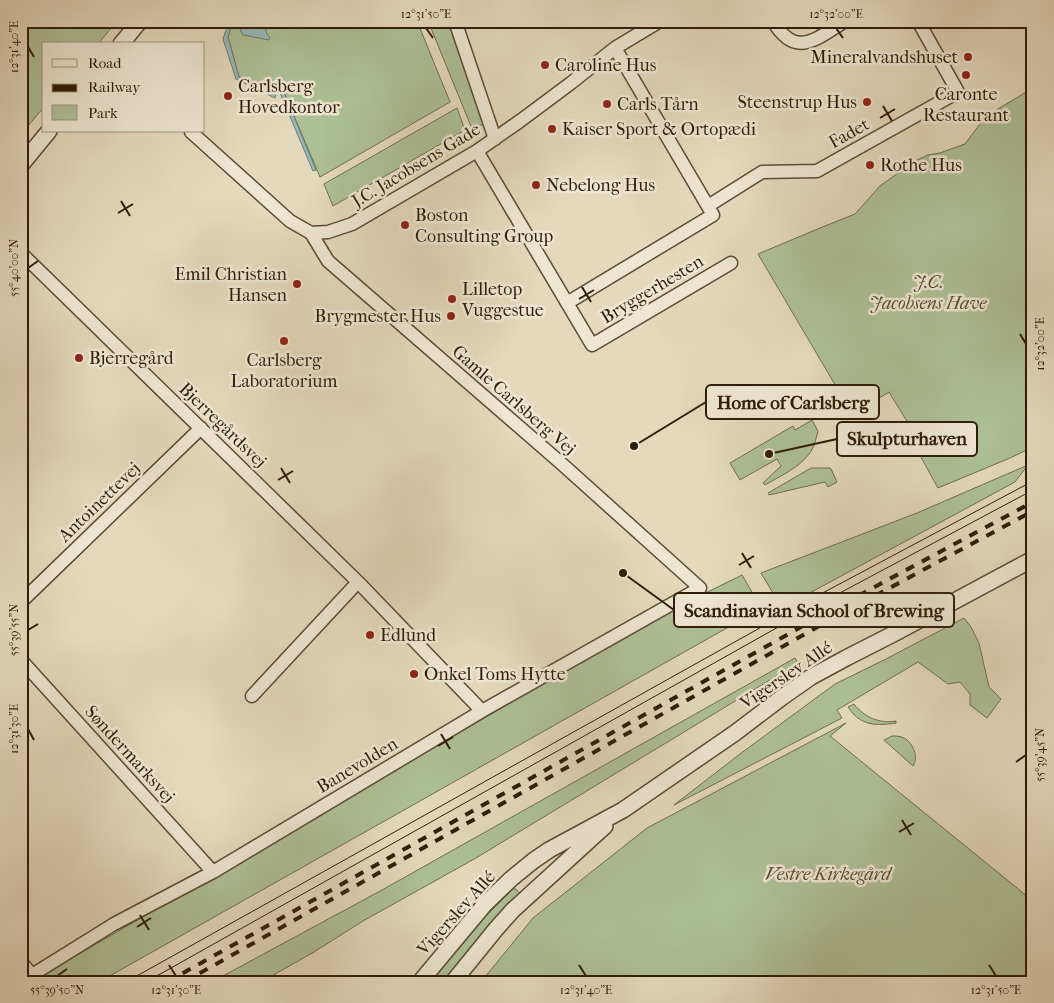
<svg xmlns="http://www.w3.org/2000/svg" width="1054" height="1003" viewBox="0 0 1054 1003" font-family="'IM FELL French Canon',serif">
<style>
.green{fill:#aec096;stroke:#6e6e4f}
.water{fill:#97b9b8;stroke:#6d7a72}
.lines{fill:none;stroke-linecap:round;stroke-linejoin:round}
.minor-casing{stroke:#5c4b35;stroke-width:15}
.tertiary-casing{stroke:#5c4b35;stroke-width:18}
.minor{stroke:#ede6d3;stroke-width:12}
.tertiary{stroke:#ede6d3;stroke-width:15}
.tram{stroke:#2f1c08;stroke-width:1}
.rail{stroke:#2f1c08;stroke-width:4;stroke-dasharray:9 9;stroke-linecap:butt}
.ticks{fill:none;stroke:#2f1c08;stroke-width:2}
.poi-dot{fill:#8f2418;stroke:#ede6d3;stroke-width:2}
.labels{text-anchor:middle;stroke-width:5;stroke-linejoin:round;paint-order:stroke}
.poi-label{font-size:18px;fill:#2f1c08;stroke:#ede6d3;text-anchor:start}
.street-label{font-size:18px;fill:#2f1c08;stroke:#ede6d3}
.park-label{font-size:18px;font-style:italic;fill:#554d33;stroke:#ede6d3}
.leader{fill:none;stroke:#2f1c08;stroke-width:2}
.callout-dot{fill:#2f1c08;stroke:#ede6d3;stroke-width:2}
.callout{fill:#ede6d3;stroke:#2f1c08;stroke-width:2}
.callout-label{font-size:19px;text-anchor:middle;font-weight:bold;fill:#2f1c08}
.neatline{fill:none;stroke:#2f1c08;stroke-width:2}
.ticks-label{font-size:12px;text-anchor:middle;fill:#2f1c08}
</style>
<rect width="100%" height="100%" fill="#e4d9bc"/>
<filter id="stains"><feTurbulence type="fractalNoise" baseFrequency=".004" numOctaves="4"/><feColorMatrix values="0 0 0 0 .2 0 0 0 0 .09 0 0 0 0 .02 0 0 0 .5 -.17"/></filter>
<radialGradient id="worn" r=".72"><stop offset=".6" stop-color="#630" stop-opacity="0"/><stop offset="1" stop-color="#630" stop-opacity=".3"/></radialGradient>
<path class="green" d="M 21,21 L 117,21 L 98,44 L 44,44 L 44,107 L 21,134 Z
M 233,21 L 417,21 L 450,102 L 320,177 L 283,90 L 265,82 L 262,88 L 239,77 L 228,37 Z
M 428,21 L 449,21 L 484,123 L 473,131 Z
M 1033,88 L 1033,447 L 1010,458 L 938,488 L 907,432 L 911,428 L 889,392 L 861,409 L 847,405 L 758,254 L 820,228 L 855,214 L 880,186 L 915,161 L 928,155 L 940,153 L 965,144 L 980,124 L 988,115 Z
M 457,108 L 465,130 L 333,206 L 324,184 Z
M 812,420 L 818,431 C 816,439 814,448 809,454 C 799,468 780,476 765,485 L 763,483 L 781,466 L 777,459 L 740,480 L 730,463 L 793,426 L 795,430 Z
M 1028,465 L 1015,482 L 782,608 L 761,573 L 917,513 Z
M 811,468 L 830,468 L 831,469 L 837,482 L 828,487 L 825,482 L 769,495 L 768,493 Z
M 742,575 L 759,604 L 757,611 L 99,982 L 31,982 L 663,614 Z
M 964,618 L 971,627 L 979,643 L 989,687 L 1001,699 L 987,718 L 970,705 L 970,694 L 960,682 L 948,684 L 918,662 L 837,710 L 842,718 L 674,805 L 740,754 L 835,684 L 886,659 Z
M 795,658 L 798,663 L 476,858 L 363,921 L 314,952 L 261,982 L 223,982 L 221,977 L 382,890 Z
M 854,704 C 864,717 879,724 896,721 L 896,723 C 876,726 860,726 848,707 Z
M 846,723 L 830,736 L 1033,901 L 1033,982 L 481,982 L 533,918 L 647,828 Z
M 892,736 C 896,736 900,736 904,738 C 913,743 919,757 913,766 L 884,740 Z
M 513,889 L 516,889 L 520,894 L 483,934 L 444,982 L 429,982 L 481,921 Z"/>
<path class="water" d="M 229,21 L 233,21 L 228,37 L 239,77 L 276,95 L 275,98 L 236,79 L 223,39 Z
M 246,21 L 263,21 L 267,34 L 270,38 L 269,40 L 243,35 L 240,30 Z
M 265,82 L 283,90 L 316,170 L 313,171 L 280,93 L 264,85 Z"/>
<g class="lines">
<g class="minor-casing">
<path id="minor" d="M 455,21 L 495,139
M 773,21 C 796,60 817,38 845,21
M 191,132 L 290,221 L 311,233 L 328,232 L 352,224 L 477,151 L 520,121 L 571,83 L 615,48 L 660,21
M 477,151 L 592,345 L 731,263
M 708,206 L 762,172 L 817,171 L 958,92 L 918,21
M 21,253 L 358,582 L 482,711
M 567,303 L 713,215 L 615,48
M 21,602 L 201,428
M 21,660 L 213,872
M 252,696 L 358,582
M 21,962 L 32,975 L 114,924 L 213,872 L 482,711 L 700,588 L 562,464 L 328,261 L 311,233"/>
</g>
<g class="tertiary-casing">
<path id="tertiary" d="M 121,44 L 140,21
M 21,165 L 49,131
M 420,982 L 485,904 L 511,879 L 533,861 L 549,850 L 623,810 L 735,733 L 781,698 L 811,677 L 846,658 L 897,632 L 1033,559
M 453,982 L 496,929 L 513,910 L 605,826"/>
</g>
<use href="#minor" class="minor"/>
<use href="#tertiary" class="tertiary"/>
<path class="tram" d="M 126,982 L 817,596 L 1033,481
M 146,982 L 821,603 L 1033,490"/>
<path class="rail" d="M 167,982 L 826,613 L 1033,502
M 184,982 L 830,620 L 1033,511"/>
</g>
<path class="ticks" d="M 426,28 L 433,38M 836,28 L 843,38M 28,47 L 34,57M 883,106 L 892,121M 880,118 L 895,109M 121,201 L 130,216M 118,213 L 133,204M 28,268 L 38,261M 582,287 L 591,302M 579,299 L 594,290M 1020,334 L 1026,344M 281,468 L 290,483M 278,480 L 293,471M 742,553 L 751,568M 739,565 L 754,556M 28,630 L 38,624M 28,729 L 34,740M 441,734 L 450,749M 438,746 L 453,737M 1016,762 L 1026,755M 902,820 L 911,835M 899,832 L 914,823M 140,915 L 149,930M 137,927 L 151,918M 169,965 L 176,976M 579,965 L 586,976M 989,965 L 996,976M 57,976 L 67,969"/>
<g class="poi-dot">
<circle cx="968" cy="57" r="5"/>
<circle cx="545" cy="65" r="5"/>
<circle cx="966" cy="75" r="5"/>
<circle cx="228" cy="96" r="5"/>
<circle cx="867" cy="102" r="5"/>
<circle cx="607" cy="104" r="5"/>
<circle cx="552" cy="129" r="5"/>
<circle cx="870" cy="165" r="5"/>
<circle cx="536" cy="185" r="5"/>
<circle cx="405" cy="225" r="5"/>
<circle cx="297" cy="284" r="5"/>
<circle cx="452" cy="299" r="5"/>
<circle cx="451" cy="316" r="5"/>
<circle cx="284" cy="341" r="5"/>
<circle cx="79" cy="358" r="5"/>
<circle cx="370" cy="635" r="5"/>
<circle cx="414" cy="674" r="5"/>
</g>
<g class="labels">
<g class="poi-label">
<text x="958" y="63" text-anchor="end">Mineralvandshuset</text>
<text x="555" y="71">Caroline Hus</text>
<text x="238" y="92">Carlsberg<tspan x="238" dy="21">Hovedkontor</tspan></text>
<text x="966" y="100" text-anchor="middle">Caronte<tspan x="966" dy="21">Restaurant</tspan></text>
<text x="857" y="108" text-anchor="end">Steenstrup Hus</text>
<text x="617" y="110">Carls Tårn</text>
<text x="562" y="135">Kaiser Sport &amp; Ortopædi</text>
<text x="880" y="171">Rothe Hus</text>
<text x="546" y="191">Nebelong Hus</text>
<text x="415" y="221">Boston<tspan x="415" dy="21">Consulting Group</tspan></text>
<text x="287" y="280" text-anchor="end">Emil Christian<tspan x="287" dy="21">Hansen</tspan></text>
<text x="462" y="295">Lilletop<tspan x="462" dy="21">Vuggestue</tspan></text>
<text x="441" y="322" text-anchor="end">Brygmester Hus</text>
<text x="89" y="364">Bjerregård</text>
<text x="284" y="366" text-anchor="middle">Carlsberg<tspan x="284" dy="21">Laboratorium</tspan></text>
<text x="380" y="641">Edlund</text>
<text x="424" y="680">Onkel Toms Hytte</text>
</g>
<g class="street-label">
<text transform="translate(849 133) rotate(-29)" y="6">Fadet</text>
<text transform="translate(416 165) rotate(-31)" y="6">J.C. Jacobsens Gade</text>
<text transform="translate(652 289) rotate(-31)" y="6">Bryggerhesten</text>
<text transform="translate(514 400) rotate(41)" y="6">Gamle Carlsberg Vej</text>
<text transform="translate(223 425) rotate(44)" y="6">Bjerregårdsvej</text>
<text transform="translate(99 502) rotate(-44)" y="6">Antoinettevej</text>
<text transform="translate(786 675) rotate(-34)" y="6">Vigerslev Allé</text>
<text transform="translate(130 754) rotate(48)" y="6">Søndermarksvej</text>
<text transform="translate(357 765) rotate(-31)" y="6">Banevolden</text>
<text transform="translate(456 913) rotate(-48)" y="6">Vigerslev Allé</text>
</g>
<g class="park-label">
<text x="928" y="288">J.C.<tspan x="928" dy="21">Jacobsens Have</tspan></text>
<text x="828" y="880">Vestre Kirkegård</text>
</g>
</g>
<path class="leader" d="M634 446L706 402M769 454L837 439M623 573L674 610"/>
<g class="callout-dot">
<circle cx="634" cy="446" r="5"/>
<circle cx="769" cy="454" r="5"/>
<circle cx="623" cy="573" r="5"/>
</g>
<g class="callout">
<rect x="706" y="385" width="173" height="34" rx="5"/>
<rect x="837" y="422" width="140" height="34" rx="5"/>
<rect x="674" y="593" width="280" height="34" rx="5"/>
</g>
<g class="callout-label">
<text x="793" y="409">Home of Carlsberg</text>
<text x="907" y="445">Skulpturhaven</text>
<text x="814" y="617">Scandinavian School of Brewing</text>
</g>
<rect width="1054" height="1003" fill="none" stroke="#e4d9bc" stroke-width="55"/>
<rect x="42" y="42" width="162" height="90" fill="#ede6d3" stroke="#a19582"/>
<rect x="52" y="59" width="25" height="8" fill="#ede6d3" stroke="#a19582"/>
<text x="88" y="68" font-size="15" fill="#2f1c08">Road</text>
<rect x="52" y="84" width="25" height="8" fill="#2f1c08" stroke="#a19582"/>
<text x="88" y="92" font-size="15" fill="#2f1c08">Railway</text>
<rect x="52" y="105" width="25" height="15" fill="#aec096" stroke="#a19582"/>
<text x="88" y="118" font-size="15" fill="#2f1c08">Park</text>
<rect x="28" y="28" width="998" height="948" class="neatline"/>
<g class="ticks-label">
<text x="426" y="18">12°31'50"E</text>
<text x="836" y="18">12°32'00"E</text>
<text transform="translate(14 47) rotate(-90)" y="4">12°31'40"E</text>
<text transform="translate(14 268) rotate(-90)" y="4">55°40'00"N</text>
<text transform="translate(1040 344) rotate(-90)" y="4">12°32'00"E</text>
<text transform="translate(14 630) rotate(-90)" y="4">55°39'55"N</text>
<text transform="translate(14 729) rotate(-90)" y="4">12°31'30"E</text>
<text transform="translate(1040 755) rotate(-90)" y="4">55°39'45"N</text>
<text x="57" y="994">55°39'50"N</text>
<text x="176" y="994">12°31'30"E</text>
<text x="586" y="994">12°31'40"E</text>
<text x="996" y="994">12°31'50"E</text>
</g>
<rect width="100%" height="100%" filter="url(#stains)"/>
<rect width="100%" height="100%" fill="url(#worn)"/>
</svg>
